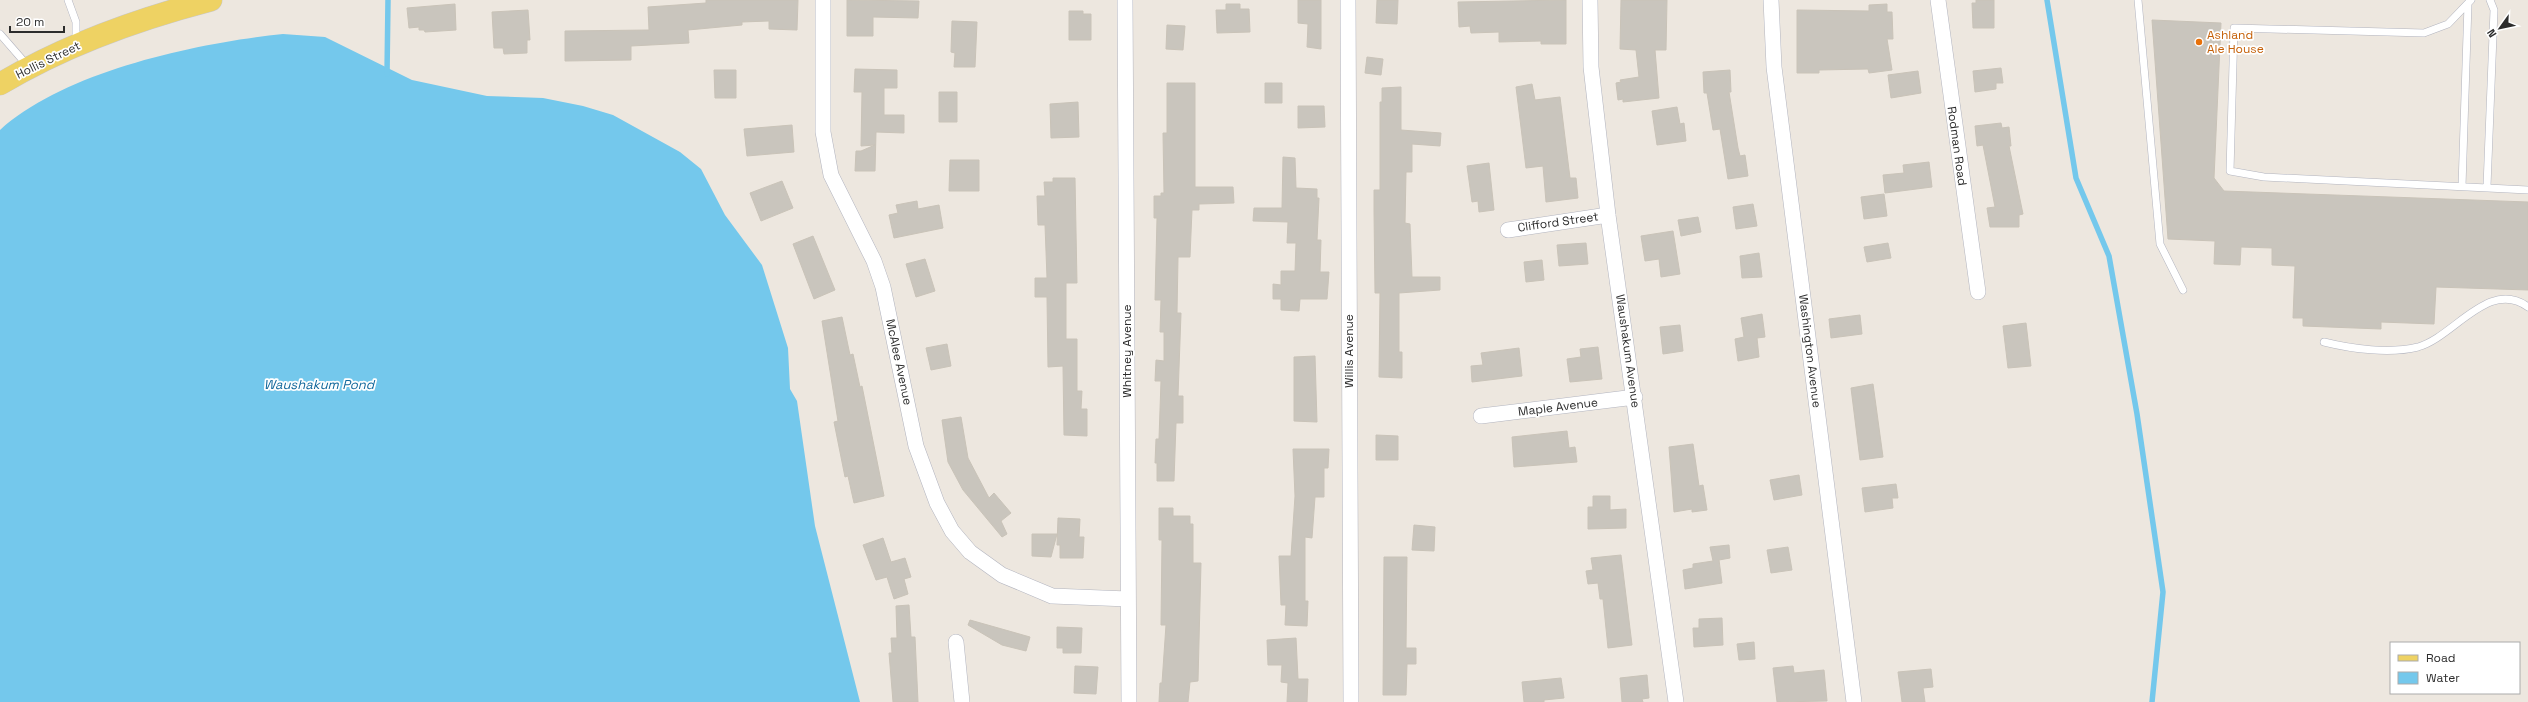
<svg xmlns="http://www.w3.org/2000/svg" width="2528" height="702" viewBox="0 0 2528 702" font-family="'Space Grotesk',sans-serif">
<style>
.water{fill:#74c8ec}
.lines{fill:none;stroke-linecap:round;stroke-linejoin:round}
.stream{stroke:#74c8ec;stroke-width:5.5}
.building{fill:#c9c5bd;stroke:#c9c3b8}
.service-casing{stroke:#b2b4bf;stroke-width:8}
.minor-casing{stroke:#b2b4bf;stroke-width:16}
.primary-casing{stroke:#c8c8c8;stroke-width:23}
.service{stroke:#fff;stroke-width:7}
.minor{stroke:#fff;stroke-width:15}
.primary{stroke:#eed263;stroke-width:22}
.food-dot{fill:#e8710a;stroke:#fff;stroke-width:1.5}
.labels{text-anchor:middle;stroke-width:3.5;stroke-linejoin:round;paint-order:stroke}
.food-label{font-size:12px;fill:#c56008;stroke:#fff;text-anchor:start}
.street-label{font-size:12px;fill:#2c2c2c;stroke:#fff}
.water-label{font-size:13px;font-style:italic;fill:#10679b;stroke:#fff}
</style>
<rect width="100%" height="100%" fill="#ede7df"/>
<path class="water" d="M 283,34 L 325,37 L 412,80 L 487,96 L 543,98 L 583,106 L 613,115 L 680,152 L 701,169 L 725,215 L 762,265 L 788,348 L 790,389 L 797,401 L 815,526 L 860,702 L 0,702 L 0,130 C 65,71 197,43 283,34 Z"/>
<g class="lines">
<path class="stream" d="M 2047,0 L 2076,178 L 2109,256 L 2137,414 L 2163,592 L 2152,702
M 387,74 L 388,0"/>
</g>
<path class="building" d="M 706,0 L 798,0 L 797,30 L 769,29 L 769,21 L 742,22 L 742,25 L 688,30 L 689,43 L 631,46 L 631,60 L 565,61 L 565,31 L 649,30 L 648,7 L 706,3 Z
M 847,0 L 919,1 L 918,18 L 873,17 L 873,36 L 847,36 Z
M 1298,0 L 1321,0 L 1321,49 L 1307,47 L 1308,24 L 1298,23 Z
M 1377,0 L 1398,0 L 1397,24 L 1376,23 Z
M 1566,0 L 1566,44 L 1541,44 L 1541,41 L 1499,42 L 1499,32 L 1471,33 L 1470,26 L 1459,27 L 1458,2 Z
M 1621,0 L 1667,0 L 1666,50 L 1655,50 L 1659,98 L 1623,102 L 1623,99 L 1618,100 L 1616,83 L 1621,82 L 1620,80 L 1639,77 L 1636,50 L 1620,49 Z
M 1976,0 L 1994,0 L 1994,28 L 1973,28 L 1972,3 L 1976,3 Z
M 455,4 L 456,30 L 425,32 L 424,30 L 419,30 L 419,27 L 409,28 L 407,8 Z
M 1226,4 L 1240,4 L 1240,9 L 1249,9 L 1250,32 L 1217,33 L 1216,10 L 1226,10 Z
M 1887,4 L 1887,12 L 1892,12 L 1893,39 L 1887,39 L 1892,70 L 1869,73 L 1868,69 L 1819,70 L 1819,73 L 1797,73 L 1797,10 L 1869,11 L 1869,5 Z
M 528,10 L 530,40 L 527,40 L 527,53 L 504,54 L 503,48 L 494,48 L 492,12 Z
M 1069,11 L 1083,11 L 1083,14 L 1091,14 L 1091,40 L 1069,40 Z
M 2152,20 L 2221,23 L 2214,178 L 2224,191 L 2528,202 L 2528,290 L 2436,287 L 2434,324 L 2381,322 L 2381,329 L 2303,326 L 2303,318 L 2293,318 L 2295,266 L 2272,265 L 2272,248 L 2241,247 L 2240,265 L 2214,264 L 2215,241 L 2168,239 Z
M 952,21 L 977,22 L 975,67 L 954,67 L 955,53 L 951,52 Z
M 1167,25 L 1185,26 L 1183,50 L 1166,49 Z
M 1367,57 L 1383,59 L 1381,75 L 1365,73 Z
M 2001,68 L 2003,83 L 1996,83 L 1996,89 L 1975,92 L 1973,71 Z
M 855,69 L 897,70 L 897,88 L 884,88 L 884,115 L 904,115 L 904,133 L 876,132 L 875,171 L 855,171 L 856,151 L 861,151 L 875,145 L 861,146 L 862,92 L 854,92 Z
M 714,70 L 736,70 L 736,98 L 715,98 Z
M 1730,70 L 1731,92 L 1729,92 L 1738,148 L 1740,156 L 1745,155 L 1748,176 L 1728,179 L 1720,129 L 1713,130 L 1707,93 L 1704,93 L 1703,72 Z
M 1918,71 L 1921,93 L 1891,98 L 1888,75 Z
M 1167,83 L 1195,83 L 1195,187 L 1233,187 L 1234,203 L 1199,204 L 1199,210 L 1192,210 L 1190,257 L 1178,257 L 1177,313 L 1181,313 L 1178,396 L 1183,396 L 1183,423 L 1176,423 L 1174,481 L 1157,481 L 1157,463 L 1155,463 L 1156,439 L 1159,439 L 1161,381 L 1155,381 L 1156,360 L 1164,361 L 1164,332 L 1160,332 L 1161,300 L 1155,300 L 1157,218 L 1154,218 L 1154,196 L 1161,196 L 1161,193 L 1164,193 L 1163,133 L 1167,133 Z
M 1265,83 L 1282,83 L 1282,103 L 1265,103 Z
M 1532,84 L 1535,100 L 1560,97 L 1570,178 L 1576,178 L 1578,198 L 1546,202 L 1543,166 L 1526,168 L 1516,87 Z
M 1401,87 L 1401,130 L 1441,133 L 1440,146 L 1412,144 L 1412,172 L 1406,172 L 1405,223 L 1410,224 L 1412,277 L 1440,277 L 1440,290 L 1399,293 L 1399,352 L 1402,352 L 1402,378 L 1379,377 L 1380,293 L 1375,293 L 1374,211 L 1374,190 L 1380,190 L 1380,102 L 1382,102 L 1382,88 Z
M 939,92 L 957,92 L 957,122 L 939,122 Z
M 1078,102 L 1079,137 L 1051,138 L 1050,104 Z
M 1298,106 L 1324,106 L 1325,127 L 1298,128 Z
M 1677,107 L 1680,124 L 1684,123 L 1686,141 L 1657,145 L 1652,111 Z
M 2001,123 L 2002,128 L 2009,127 L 2011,146 L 2009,146 L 2023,214 L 2019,215 L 2019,227 L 1990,227 L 1987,208 L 1995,207 L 1983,145 L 1977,146 L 1975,126 Z
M 792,125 L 794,152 L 747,156 L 744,129 Z
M 1283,157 L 1295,158 L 1296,188 L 1317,189 L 1317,198 L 1319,198 L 1317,240 L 1321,240 L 1320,272 L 1329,272 L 1327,299 L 1300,299 L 1299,311 L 1281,310 L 1281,299 L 1273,299 L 1273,284 L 1281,285 L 1281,271 L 1295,271 L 1296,243 L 1287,243 L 1288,222 L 1253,221 L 1254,208 L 1282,208 Z
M 950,160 L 979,160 L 979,191 L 949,191 Z
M 1929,162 L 1932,187 L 1885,193 L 1883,175 L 1904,173 L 1903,165 Z
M 1489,163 L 1494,210 L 1479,212 L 1478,201 L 1472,202 L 1467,166 Z
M 1053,178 L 1075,178 L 1077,283 L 1066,283 L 1066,339 L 1077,339 L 1077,391 L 1082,391 L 1081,409 L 1087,409 L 1087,436 L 1064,435 L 1063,366 L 1048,367 L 1047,297 L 1035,297 L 1035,278 L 1047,278 L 1045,225 L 1038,225 L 1037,196 L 1045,196 L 1044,182 L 1053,182 Z
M 782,181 L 793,208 L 761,221 L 750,193 Z
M 1884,194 L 1887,216 L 1864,219 L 1861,197 Z
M 917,201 L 918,209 L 939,205 L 943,228 L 894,238 L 889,215 L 898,213 L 896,205 Z
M 1753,204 L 1757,226 L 1736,229 L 1733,207 Z
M 1698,217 L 1701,232 L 1681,236 L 1678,220 Z
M 1673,231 L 1680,274 L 1661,277 L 1659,259 L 1645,261 L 1641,236 Z
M 813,236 L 835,290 L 814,299 L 793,244 Z
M 1586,243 L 1588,264 L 1559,266 L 1557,245 Z
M 1888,243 L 1891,258 L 1867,262 L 1864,247 Z
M 1759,253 L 1762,277 L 1742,278 L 1740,256 Z
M 925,259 L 935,291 L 916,297 L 906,264 Z
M 1542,260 L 1544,280 L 1526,282 L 1524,262 Z
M 1762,314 L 1765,337 L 1757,338 L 1759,357 L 1738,361 L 1735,339 L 1744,337 L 1741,318 Z
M 1860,315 L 1862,334 L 1831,338 L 1829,319 Z
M 842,317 L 850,355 L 853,354 L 860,387 L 862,386 L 884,496 L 854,503 L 848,476 L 845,477 L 834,422 L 838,421 L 822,321 Z
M 2026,323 L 2031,366 L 2008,368 L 2003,326 Z
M 1680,325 L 1683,351 L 1663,354 L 1660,327 Z
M 947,344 L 951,366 L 931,370 L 926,348 Z
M 1598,347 L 1602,379 L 1570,382 L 1567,359 L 1581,357 L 1580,349 Z
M 1519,348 L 1522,376 L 1472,382 L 1471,366 L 1483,365 L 1481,353 Z
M 1315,356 L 1317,422 L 1294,421 L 1294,357 Z
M 1873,384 L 1883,457 L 1860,460 L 1851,388 Z
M 961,417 L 968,458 L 989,498 L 994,493 L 1011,513 L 1001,521 L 1007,534 L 1002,537 L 963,490 L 948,462 L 942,420 Z
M 1567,431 L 1569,448 L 1575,447 L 1577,462 L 1514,467 L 1512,437 Z
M 1376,435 L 1398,436 L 1398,460 L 1376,460 Z
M 1693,444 L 1699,486 L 1703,485 L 1707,510 L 1692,512 L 1692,509 L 1674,512 L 1669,447 Z
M 1293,449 L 1329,449 L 1328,468 L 1324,468 L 1324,497 L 1315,497 L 1312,538 L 1305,537 L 1305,601 L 1308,601 L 1307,626 L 1285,625 L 1286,605 L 1281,605 L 1279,556 L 1291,556 L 1295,496 Z
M 1799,475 L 1802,495 L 1774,500 L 1770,480 Z
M 1896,484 L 1898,498 L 1892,498 L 1893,508 L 1865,512 L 1862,488 Z
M 1593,496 L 1610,496 L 1610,510 L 1626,509 L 1626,528 L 1588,529 L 1588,507 L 1593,507 Z
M 1159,508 L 1173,508 L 1173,516 L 1190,516 L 1190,524 L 1193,524 L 1193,563 L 1201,563 L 1198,681 L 1190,682 L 1188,702 L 1159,702 L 1160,683 L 1162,683 L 1166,625 L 1161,625 L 1162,540 L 1159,540 Z
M 1058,518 L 1080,519 L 1079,537 L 1084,537 L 1083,558 L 1060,558 L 1060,545 L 1057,545 Z
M 1414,525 L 1435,527 L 1434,551 L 1412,550 Z
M 1032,534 L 1057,534 L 1051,557 L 1032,556 Z
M 883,538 L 891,562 L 905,558 L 911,577 L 904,579 L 908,594 L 894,599 L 887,577 L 876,580 L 863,545 Z
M 1729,545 L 1730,558 L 1719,560 L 1722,583 L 1685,589 L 1683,570 L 1693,568 L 1693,564 L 1713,561 L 1710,547 Z
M 1788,547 L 1792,570 L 1771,573 L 1767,550 Z
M 1621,555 L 1632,645 L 1608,648 L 1603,599 L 1600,599 L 1598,583 L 1588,584 L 1586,571 L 1593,570 L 1591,558 Z
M 1384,557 L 1407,557 L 1406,648 L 1416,648 L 1416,664 L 1407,664 L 1406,695 L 1383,695 Z
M 909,605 L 911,637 L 915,637 L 918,702 L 893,702 L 889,653 L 892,653 L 891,638 L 897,638 L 896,606 Z
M 1722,618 L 1723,645 L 1694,647 L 1693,628 L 1699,628 L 1699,619 Z
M 970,620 L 1030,637 L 1026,651 L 1002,645 L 968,625 Z
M 1057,627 L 1082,628 L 1081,653 L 1063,653 L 1063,648 L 1057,648 Z
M 1296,638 L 1298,679 L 1308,679 L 1307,702 L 1287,702 L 1288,683 L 1281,682 L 1282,665 L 1268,665 L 1267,640 Z
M 1754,642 L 1755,659 L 1739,660 L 1737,644 Z
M 1075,666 L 1098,667 L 1096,694 L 1074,693 Z
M 1793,666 L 1794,673 L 1824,670 L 1827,701 L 1777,702 L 1773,668 Z
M 1931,669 L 1933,687 L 1923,688 L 1925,702 L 1902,702 L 1898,672 Z
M 1647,675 L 1649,698 L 1642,699 L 1643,702 L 1622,702 L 1620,678 Z
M 1561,678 L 1564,698 L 1544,700 L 1544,702 L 1524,702 L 1522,682 Z"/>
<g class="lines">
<g class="service-casing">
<path id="service" d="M 68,0 L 76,22 L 76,42
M 2138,0 L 2160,244 L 2183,290
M 2471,0 L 2448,24 L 2424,33 L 2234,28 L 2230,171 L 2264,177 L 2528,190
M 0,34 L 27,65
M 2462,186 L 2468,4
M 2487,186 L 2494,10 L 2490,0
M 2324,342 C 2352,349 2390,354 2418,347 C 2454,337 2489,278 2528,307"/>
</g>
<g class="minor-casing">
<path id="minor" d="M 823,0 L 823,132 L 831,175 L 874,261 L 883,287 L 916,446 L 937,503 L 952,531 L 970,552 L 1002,575 L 1052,596 L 1128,599
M 1125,0 L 1129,702
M 1348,0 L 1351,702
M 1590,0 L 1591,67 L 1608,215 L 1676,702
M 1771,0 L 1774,67 L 1854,702
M 1938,0 L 1978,292
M 1508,230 L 1608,215
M 1481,416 L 1635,397
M 956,642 L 962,702"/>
</g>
<g class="primary-casing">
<path id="primary" d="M 0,84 C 65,45 138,19 211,0"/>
</g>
<use href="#service" class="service"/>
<use href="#minor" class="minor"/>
<use href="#primary" class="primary"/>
</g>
<circle class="food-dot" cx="2199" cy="42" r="4"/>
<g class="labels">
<g class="food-label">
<text x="2207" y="39">Ashland<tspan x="2207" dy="14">Ale House</tspan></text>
</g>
<g class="street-label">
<text transform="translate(48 60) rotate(-26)" y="4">Hollis Street</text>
<text transform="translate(1957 146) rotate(82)" y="4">Rodman Road</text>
<text transform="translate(1558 222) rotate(-8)" y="4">Clifford Street</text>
<text transform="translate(1127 351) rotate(-90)" y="4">Whitney Avenue</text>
<text transform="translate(1349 351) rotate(-90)" y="4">Willis Avenue</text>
<text transform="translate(1628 351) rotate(82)" y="4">Waushakum Avenue</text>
<text transform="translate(1810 351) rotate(83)" y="4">Washington Avenue</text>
<text transform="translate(899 362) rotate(78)" y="4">McAlee Avenue</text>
<text transform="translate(1558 407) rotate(-7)" y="4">Maple Avenue</text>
</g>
<g class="water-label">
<text x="319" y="389">Waushakum Pond</text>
</g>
</g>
<rect x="2390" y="642" width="130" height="52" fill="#ffffff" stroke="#ababab"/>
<rect x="2398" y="655" width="20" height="6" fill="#eed263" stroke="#ababab"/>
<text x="2426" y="662" font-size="12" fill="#2c2c2c">Road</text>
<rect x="2398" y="672" width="20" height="12" fill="#74c8ec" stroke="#ababab"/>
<text x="2426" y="682" font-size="12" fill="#2c2c2c">Water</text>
<g transform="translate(2500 28) rotate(237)" stroke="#ffffff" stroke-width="3" paint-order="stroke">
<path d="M0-3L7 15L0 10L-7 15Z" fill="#2c2c2c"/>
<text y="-6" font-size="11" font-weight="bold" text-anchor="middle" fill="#2c2c2c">N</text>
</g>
<path d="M10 26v6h54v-6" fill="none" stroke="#2c2c2c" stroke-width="2"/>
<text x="16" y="26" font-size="12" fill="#2c2c2c" stroke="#ffffff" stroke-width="3" paint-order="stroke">20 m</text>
</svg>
